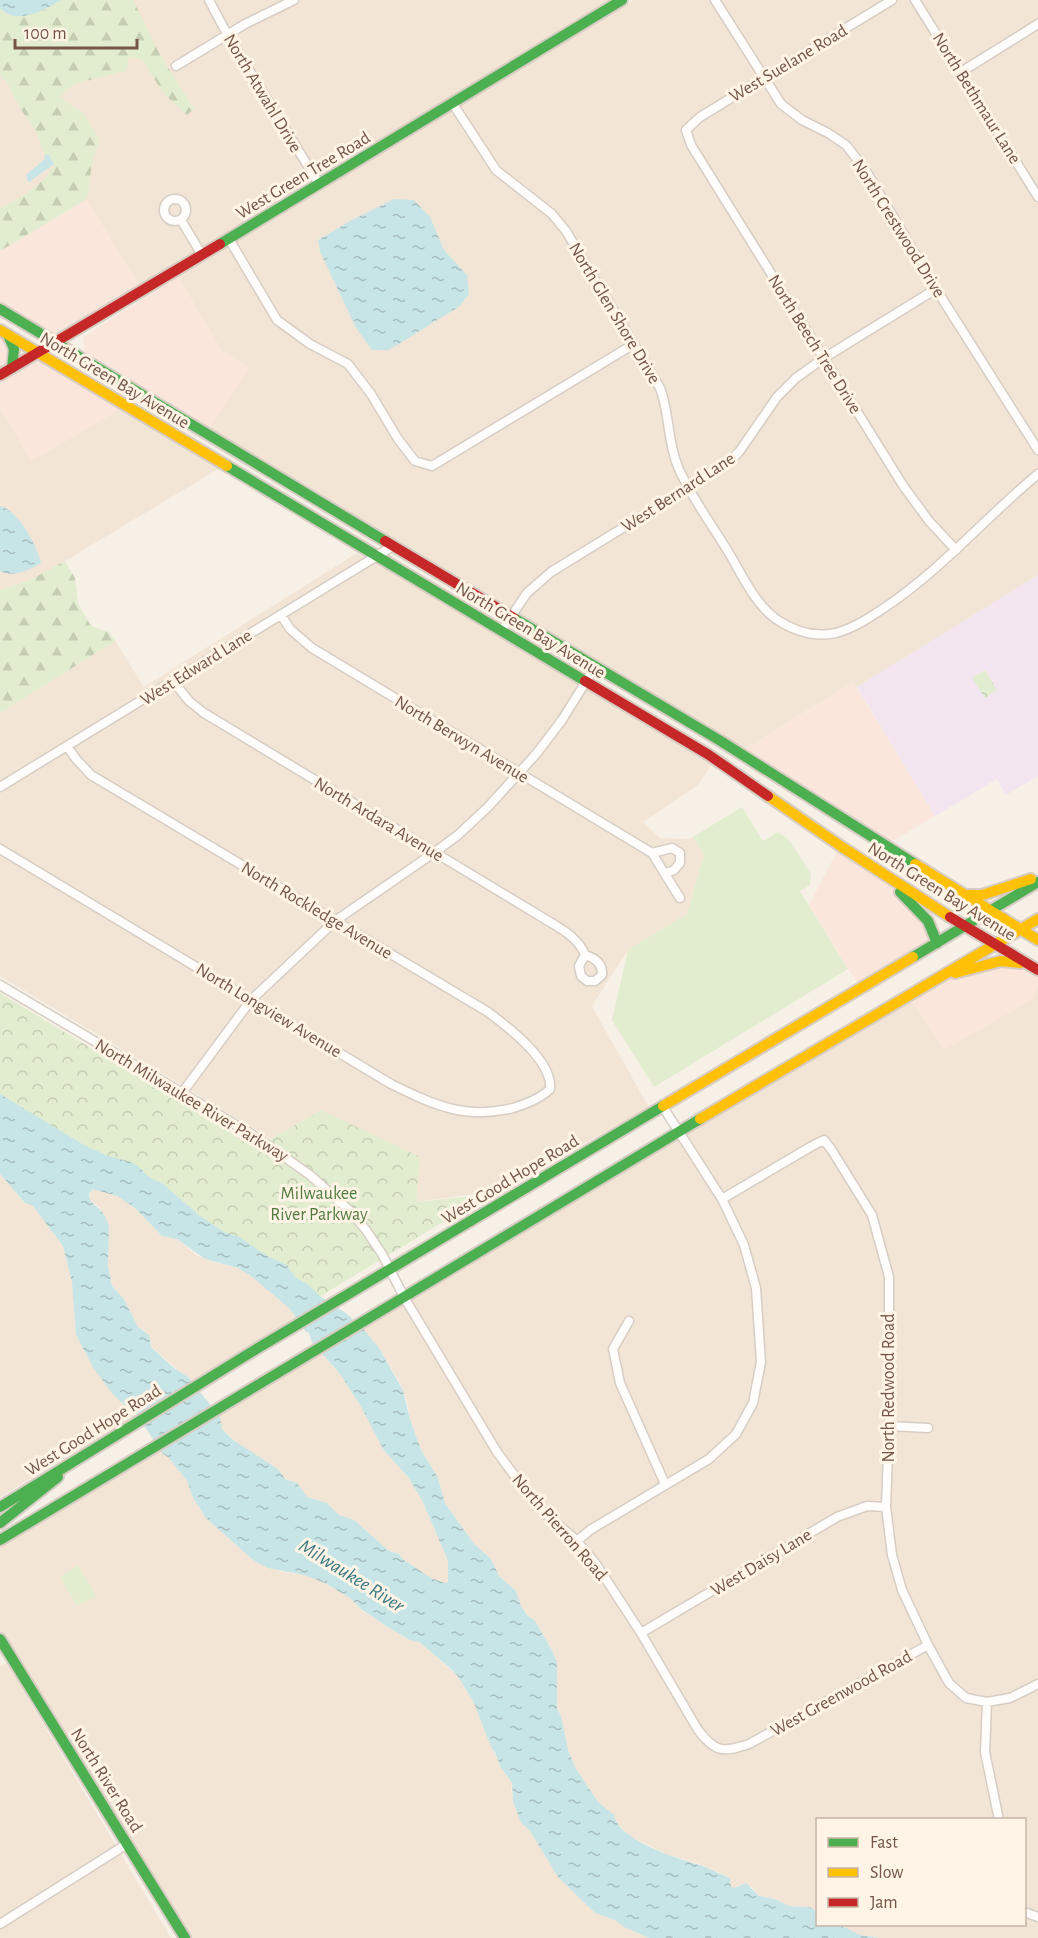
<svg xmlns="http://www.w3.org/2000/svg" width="1038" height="1938" viewBox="0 0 1038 1938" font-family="'Alegreya Sans',sans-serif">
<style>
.residential{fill:#f2e5d5}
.commercial{fill:#fae6db}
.education{fill:#f2e5f0}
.green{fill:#e2edcf}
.forest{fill:url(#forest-firs)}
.park{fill:url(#park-crowns)}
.water{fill:url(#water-ripples);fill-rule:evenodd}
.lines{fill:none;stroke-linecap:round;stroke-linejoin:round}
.street-casing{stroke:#d7cdc4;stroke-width:11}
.fast-casing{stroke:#d6ccc3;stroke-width:14}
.slow-casing{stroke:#d6ccc3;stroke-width:14}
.jam-casing{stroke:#d6ccc3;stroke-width:14}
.street{stroke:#fefdfb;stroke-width:8}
.fast{stroke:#4caf50;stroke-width:10}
.slow{stroke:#ffc107;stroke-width:10}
.jam{stroke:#c62828;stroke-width:10}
.labels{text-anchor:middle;stroke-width:6;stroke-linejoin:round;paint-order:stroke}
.street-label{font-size:18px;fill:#745546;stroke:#fff4e6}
.park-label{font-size:18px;fill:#517a3e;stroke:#fff4e6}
.water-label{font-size:20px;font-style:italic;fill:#3c7882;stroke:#fff4e6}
</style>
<defs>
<pattern id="forest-firs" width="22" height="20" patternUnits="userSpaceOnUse" patternTransform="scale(1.5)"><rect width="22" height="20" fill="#e2edcf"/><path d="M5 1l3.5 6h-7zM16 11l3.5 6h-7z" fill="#c5cdb3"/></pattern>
<pattern id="park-crowns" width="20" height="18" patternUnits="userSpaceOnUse" patternTransform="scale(1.5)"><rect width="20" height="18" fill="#e2edcf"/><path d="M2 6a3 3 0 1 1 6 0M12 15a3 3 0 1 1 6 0" fill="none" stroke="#c5cdb3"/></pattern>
<pattern id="water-ripples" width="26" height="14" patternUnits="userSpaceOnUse" patternTransform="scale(1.5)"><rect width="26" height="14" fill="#c7e5e7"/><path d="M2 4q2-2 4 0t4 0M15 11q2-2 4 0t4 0" fill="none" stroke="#a6bcbd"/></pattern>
</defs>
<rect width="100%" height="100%" fill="#f6f0e6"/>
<path class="residential" d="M 0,0 L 609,0 L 139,286 L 66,167 L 20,198 L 0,208 Z
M 634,0 L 1038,0 L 1038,575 L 857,687 L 853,682 L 743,750 L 210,428 L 222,351 L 178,277 Z
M 0,407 L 31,461 L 122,408 L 220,468 L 65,561 L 30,580 L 0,590 Z
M 357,553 L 449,605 L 712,764 L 699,784 L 643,822 L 660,838 L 687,839 L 693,837 L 704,855 L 687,914 L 628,950 L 592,1006 L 649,1108 L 478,1201 L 474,1194 L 416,1202 L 321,1110 L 271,1139 L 0,976 L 0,713 L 115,641 L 144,687 Z
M 1038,984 L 1038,1938 L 881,1938 L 860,1935 L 840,1925 L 1024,1924 L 1024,1820 L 818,1820 L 817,1911 L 809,1907 L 789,1906 L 775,1899 L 759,1896 L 752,1887 L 742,1884 L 734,1888 L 731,1887 L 730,1878 L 703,1865 L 666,1854 L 628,1835 L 598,1802 L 576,1769 L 568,1750 L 561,1716 L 557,1709 L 557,1662 L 553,1652 L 535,1621 L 527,1614 L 521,1606 L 516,1591 L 499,1576 L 491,1559 L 474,1544 L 445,1503 L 438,1478 L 421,1450 L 409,1416 L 407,1400 L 399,1381 L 379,1348 L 363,1329 L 911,999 L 1032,1000 Z
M 0,1174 L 25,1203 L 33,1205 L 63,1246 L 72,1282 L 76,1335 L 111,1392 L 123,1404 L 132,1407 L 137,1415 L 0,1497 Z
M 96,1189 L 117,1196 L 135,1208 L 162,1236 L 177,1239 L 196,1255 L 213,1262 L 238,1268 L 251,1276 L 290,1309 L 296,1319 L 191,1382 L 151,1346 L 151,1341 L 145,1331 L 138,1327 L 124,1299 L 112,1286 L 108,1266 L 109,1226 L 99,1207 L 90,1200 L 91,1190 Z
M 322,1354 L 340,1374 L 360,1405 L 383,1449 L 408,1477 L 423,1502 L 448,1561 L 448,1582 L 445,1583 L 431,1578 L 404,1560 L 399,1554 L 389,1551 L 354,1520 L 339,1515 L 327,1503 L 307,1497 L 297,1483 L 285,1479 L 278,1469 L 239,1445 L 222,1429 L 218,1415 Z
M 160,1450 L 169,1458 L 187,1481 L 193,1498 L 206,1518 L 253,1560 L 282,1572 L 305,1575 L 325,1583 L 350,1598 L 361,1610 L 386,1626 L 410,1640 L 419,1642 L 457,1675 L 473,1701 L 500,1766 L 512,1783 L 511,1791 L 521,1823 L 530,1831 L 558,1877 L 595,1913 L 615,1920 L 649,1938 L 189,1938 L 0,1632 L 0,1546 Z
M 7,1663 L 171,1938 L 0,1938 L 0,1666 Z"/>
<path class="commercial" d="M 87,199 L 142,291 L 54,343 L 0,309 L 0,251 Z
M 178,277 L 222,351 L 250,368 L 210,428 L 85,351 L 83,337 Z
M 0,330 L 8,335 L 13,367 L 38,353 L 126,406 L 31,461 L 0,407 Z
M 853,682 L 935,816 L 886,845 L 739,753 Z
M 840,846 L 863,861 L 914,905 L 937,943 L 861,989 L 809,905 Z
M 1001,961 L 1038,970 L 1038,984 L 1032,1000 L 944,1050 L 909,996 L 942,976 Z"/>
<path class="education" d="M 1038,575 L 1038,776 L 1006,795 L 997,779 L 935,816 L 857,687 Z"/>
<path class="green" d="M 742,807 L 763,841 L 778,832 L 789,840 L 811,874 L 810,885 L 800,891 L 848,969 L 654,1087 L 612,1020 L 628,950 L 687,914 L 704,855 L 693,837 Z
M 78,1565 L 96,1596 L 77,1606 L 60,1577 Z"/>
<path class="forest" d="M 62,0 L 133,0 L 159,53 L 194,109 L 187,115 L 163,93 L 142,59 L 129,57 L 126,71 L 74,84 L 60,97 L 84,114 L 99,139 L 92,163 L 87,199 L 0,251 L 0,208 C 22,198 41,185 55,166 L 49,156 L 45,155 L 36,131 L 20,108 L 7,83 L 0,74 L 0,8 L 6,15 L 46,9 Z
M 65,561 L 75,578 L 78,603 L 91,626 L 109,632 L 115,641 L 0,713 L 0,590 L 30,580 Z"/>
<path class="park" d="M 985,670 L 997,690 L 985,698 L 972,678 Z
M 0,993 L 256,1148 L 321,1110 L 420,1157 L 416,1202 L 475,1196 L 478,1201 L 304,1306 L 155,1209 L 0,1140 Z"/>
<path class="water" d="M 0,0 L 62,0 C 44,10 17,26 0,8 Z
M 45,155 L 49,155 L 54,164 L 29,182 L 27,180 L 27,174 L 44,160 Z
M 394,199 L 414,200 L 430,217 L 444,250 L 467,275 L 469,294 L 460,306 L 389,350 L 372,350 L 356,328 L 320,252 L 318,240 L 350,221 Z
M 0,506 C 18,510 37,545 41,563 C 30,570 12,578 0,571 Z
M 0,1094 L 84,1145 L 108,1156 L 131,1162 L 138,1166 L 149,1177 L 163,1184 L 200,1216 L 224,1232 L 239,1237 L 267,1256 L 287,1265 L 295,1277 L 307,1284 L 320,1296 L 347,1314 L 366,1332 L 379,1348 L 403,1390 L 409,1416 L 421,1450 L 438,1478 L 445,1503 L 474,1544 L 491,1559 L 499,1576 L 516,1591 L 521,1606 L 527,1615 L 535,1621 L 553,1652 L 557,1662 L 557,1709 L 561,1716 L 568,1750 L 576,1769 L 598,1802 L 614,1815 C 618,1840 678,1859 700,1865 C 710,1868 720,1874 730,1878 L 731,1887 L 734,1888 L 746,1883 L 759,1896 L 775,1899 L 789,1906 L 809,1907 L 817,1911 L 818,1924 L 840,1925 L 860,1935 L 881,1938 L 649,1938 L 624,1927 L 615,1920 L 595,1913 L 558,1877 L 530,1831 L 521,1823 L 513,1801 L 512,1783 L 500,1766 L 495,1752 L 492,1749 L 473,1701 L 457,1675 L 450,1668 L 419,1642 L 410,1640 L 386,1626 L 361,1609 L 350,1598 L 325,1583 L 304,1575 L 268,1568 L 253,1560 L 206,1518 L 193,1498 L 187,1481 L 169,1458 L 162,1453 L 132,1407 L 123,1404 L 111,1392 L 93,1367 L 76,1335 L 72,1282 L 63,1246 L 33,1206 L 25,1203 L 0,1174 ZM 93,1189 L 117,1196 L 135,1208 L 162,1236 L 177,1239 L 205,1259 L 238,1268 L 251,1276 L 290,1309 L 306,1332 L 309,1333 L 312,1342 L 340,1374 L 360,1405 L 383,1449 L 408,1477 L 423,1502 L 448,1561 L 448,1582 L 445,1583 L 431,1578 L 404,1560 L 399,1554 L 389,1551 L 354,1520 L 339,1515 L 327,1503 L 307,1497 L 297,1483 L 285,1479 L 278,1469 L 233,1440 L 222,1429 L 220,1417 L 188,1377 L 174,1368 L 151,1347 L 149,1335 L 138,1327 L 124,1299 L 112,1286 L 108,1266 L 109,1226 L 104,1214 L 90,1200 L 89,1194 Z"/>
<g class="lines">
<g class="street-casing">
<path id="street" d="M 209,0 L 227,34 L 319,184
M 715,0 L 781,104 L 802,120 L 828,133 L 846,145 L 866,171 L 936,289 L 1038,450
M 892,0 L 700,117 L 686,130 L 691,145 L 904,487 L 929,521 L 956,550
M 915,0 L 1038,197
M 176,66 L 245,24 L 294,0
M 961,72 L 1038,24
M 453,104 L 496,170 L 552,214 L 566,231 L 660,388 C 670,414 667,441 678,467 C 691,497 712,525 729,553 C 742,575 755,604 776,619 C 794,631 814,638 836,633 C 854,628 869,618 884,608 C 941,570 985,518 1038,474
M164 210a11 11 0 1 1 22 0a11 11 0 1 1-22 0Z
M 181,220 L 202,255
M 229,239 L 277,320 L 310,344 L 348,364 L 371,394 L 398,439 L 415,461 L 432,466 L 634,344
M 281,615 L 290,629 L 312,648 L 652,853 L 663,871 L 667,873 L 674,870 L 680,863 L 680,853 L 672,848 L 652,853
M 502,630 L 527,593 L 551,572 L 725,465 L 739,452 L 777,397 L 796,378 L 824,358 L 936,289
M 173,681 L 189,701 L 204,713 L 540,916 C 556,926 578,936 585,955 L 579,966 L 581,976 L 587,981 L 595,981 L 602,975 C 603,964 595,958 585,955
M 0,787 L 393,546
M 0,849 L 391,1084 C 434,1105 465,1120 513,1108 C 526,1104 540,1099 550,1089 C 553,1061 508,1027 488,1012 L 91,775 L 76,759 L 67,746
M 663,871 L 680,898
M 0,985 L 256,1137 L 310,1175 L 350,1211 L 366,1230 L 382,1254 L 404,1297 L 497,1452 L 538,1507 L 577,1541 L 596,1564 L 641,1633 L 698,1730 C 715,1752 722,1753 749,1744 L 928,1645
M 182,1093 L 251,1000 L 335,921 L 435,852 L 458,835 L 488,807 L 537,753 L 562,720 L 595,667
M 722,1199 L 812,1146 L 824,1140 L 831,1149 L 872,1215 L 889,1277 L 889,1426 L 886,1507 L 892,1555 L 902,1590 L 928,1645 L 949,1683 L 966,1698 L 987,1702 L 1010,1698 L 1038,1684
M 629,1321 L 613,1349 L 620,1383 L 665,1484
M 889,1426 L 928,1428
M 577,1541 L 590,1530 L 709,1459 L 736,1434 L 753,1403 L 761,1362 L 756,1288 L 744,1245 L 722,1199 L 663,1107
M 641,1633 L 837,1517 L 867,1506 L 886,1507
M 987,1702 L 985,1752 L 999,1820
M 1024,1912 L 1038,1917
M 0,1924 L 127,1844"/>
</g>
<g class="fast-casing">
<path id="fast" d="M 220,244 L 622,0
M 0,309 L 385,541
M 8,335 L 14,349 L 12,368
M 227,466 L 585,681
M 514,618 L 719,740 L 915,864
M 900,892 L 928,921 L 937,943
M 913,957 L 1038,882
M 0,1507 L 258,1348 L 663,1106
M 0,1523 L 58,1477
M 0,1540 L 700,1119
M 0,1639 L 185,1938"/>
</g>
<g class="slow-casing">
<path id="slow" d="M 0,330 L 227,466
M 768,796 L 842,847 L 950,917
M 915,864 L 1038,940
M 967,895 L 982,895 L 1031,879
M 955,973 L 1001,961 L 1020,963
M 663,1106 L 913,957
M 700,1119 L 1038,919"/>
</g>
<g class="jam-casing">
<path id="jam" d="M 0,375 L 220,244
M 385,541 L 514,618
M 585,681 L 709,755 L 768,796
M 950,917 L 1038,970"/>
</g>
<use href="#street" class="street"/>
<use href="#fast" class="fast"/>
<use href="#slow" class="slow"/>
<use href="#jam" class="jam"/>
</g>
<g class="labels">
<g class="street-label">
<text transform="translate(788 63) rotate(-31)" y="6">West Suelane Road</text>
<text transform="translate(263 93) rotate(59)" y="6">North Atwahl Drive</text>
<text transform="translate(977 98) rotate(58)" y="6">North Bethmaur Lane</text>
<text transform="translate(303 175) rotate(-31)" y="6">West Green Tree Road</text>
<text transform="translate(899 228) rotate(58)" y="6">North Crestwood Drive</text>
<text transform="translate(615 313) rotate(59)" y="6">North Glen Shore Drive</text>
<text transform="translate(815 344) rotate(58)" y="6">North Beech Tree Drive</text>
<text transform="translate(115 380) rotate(31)" y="6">North Green Bay Avenue</text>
<text transform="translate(678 492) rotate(-33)" y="6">West Bernard Lane</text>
<text transform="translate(531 630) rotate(31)" y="6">North Green Bay Avenue</text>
<text transform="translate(196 667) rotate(-32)" y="6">West Edward Lane</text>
<text transform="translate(462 739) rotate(31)" y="6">North Berwyn Avenue</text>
<text transform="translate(379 819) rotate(31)" y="6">North Ardara Avenue</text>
<text transform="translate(942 891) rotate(32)" y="6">North Green Bay Avenue</text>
<text transform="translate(317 910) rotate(31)" y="6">North Rockledge Avenue</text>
<text transform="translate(269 1010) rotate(31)" y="6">North Longview Avenue</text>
<text transform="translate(192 1100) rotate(31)" y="6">North Milwaukee River Parkway</text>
<text transform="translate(510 1179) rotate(-31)" y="6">West Good Hope Road</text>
<text transform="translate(888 1388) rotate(-90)" y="6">North Redwood Road</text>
<text transform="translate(93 1430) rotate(-32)" y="6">West Good Hope Road</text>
<text transform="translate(560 1527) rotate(49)" y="6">North Pierron Road</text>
<text transform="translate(761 1562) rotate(-31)" y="6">West Daisy Lane</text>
<text transform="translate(841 1693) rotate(-29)" y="6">West Greenwood Road</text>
<text transform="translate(107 1780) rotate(58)" y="6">North River Road</text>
</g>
<g class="park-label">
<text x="319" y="1199">Milwaukee<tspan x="319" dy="21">River Parkway</tspan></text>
</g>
<g class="water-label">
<text transform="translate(352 1575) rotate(32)" y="7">Milwaukee River</text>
</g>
</g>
<rect x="816" y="1818" width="210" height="108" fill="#fff4e6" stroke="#c7b4a6" stroke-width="1.5"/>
<rect x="828" y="1838" width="30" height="9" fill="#4caf50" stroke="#c7b4a6" stroke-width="1.5"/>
<text x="870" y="1848" font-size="18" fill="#745546">Fast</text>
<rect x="828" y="1868" width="30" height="9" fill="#ffc107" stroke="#c7b4a6" stroke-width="1.5"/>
<text x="870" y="1878" font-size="18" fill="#745546">Slow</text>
<rect x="828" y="1898" width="30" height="9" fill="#c62828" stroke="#c7b4a6" stroke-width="1.5"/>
<text x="870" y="1908" font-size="18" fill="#745546">Jam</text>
<path d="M15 39v9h122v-9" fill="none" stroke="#745546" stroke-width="3"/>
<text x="24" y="39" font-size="18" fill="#745546" stroke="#fff4e6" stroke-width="4.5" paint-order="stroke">100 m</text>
</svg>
